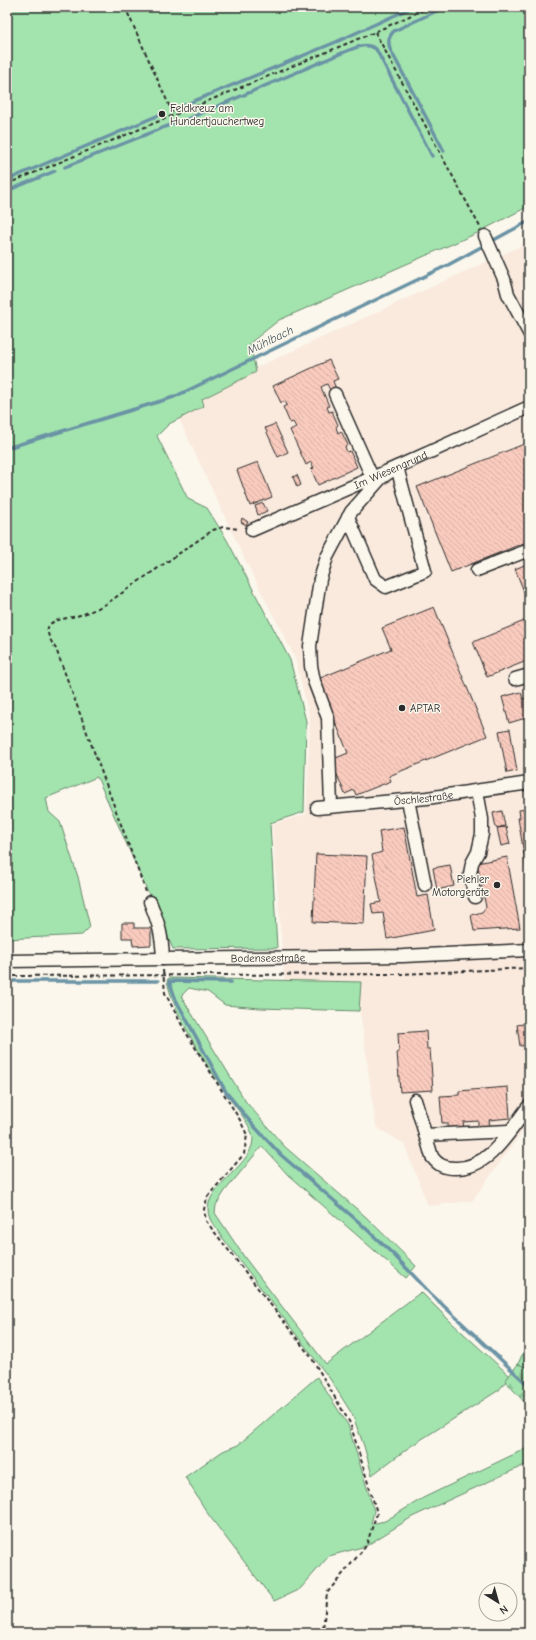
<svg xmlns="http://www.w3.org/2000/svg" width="536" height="1640" viewBox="0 0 536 1640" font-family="'Comic Neue',sans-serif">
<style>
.built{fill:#faeade}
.green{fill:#a3e4ae;stroke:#67886c}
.forest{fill:url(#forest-firs);stroke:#67886c}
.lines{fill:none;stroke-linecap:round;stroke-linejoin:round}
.stream{stroke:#6b93a5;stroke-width:3.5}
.building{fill:url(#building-back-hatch);stroke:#2b2b2b}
.minor-casing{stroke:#2b2b2b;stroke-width:15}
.path{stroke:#2b2b2b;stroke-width:2;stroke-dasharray:4 3;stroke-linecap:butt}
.minor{stroke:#fbf7ec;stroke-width:12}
.poi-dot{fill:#2b2b2b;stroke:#fbf7ec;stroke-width:1.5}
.labels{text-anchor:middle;stroke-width:3;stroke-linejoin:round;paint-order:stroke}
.poi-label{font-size:11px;fill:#2b2b2b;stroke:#fbf7ec;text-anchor:start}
.street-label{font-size:11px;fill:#2b2b2b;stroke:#fbf7ec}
.water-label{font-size:12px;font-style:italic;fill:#46565e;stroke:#fbf7ec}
</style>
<defs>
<pattern id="forest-firs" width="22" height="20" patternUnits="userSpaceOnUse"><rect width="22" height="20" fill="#a3e4ae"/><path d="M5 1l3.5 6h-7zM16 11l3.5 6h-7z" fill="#8cc496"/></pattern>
<pattern id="building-back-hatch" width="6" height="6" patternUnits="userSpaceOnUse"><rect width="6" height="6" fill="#f9cbbe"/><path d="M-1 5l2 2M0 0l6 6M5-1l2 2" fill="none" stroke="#d6aea3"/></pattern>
</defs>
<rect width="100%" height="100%" fill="#fbf7ec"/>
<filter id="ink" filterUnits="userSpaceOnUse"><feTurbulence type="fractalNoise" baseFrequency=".025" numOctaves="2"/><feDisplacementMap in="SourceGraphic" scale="8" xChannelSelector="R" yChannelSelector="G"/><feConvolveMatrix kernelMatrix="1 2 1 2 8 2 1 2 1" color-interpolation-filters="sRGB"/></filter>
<g filter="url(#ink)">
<path class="built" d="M 529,242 L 529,1123 L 472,1201 L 428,1206 L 404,1144 L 376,1127 L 357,990 L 285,988 L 272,824 L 306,814 L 310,719 L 295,658 L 243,556 L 173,406 Z"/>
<path class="green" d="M 7,7 L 529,7 L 529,206 L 475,234 L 279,320 L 250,343 L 256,372 L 202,399 L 204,406 L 169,424 L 157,436 L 188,499 L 207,508 L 227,540 L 290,660 L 306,721 L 304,812 L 270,823 L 277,948 L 173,949 L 97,777 L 46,798 L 49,812 L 60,822 L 78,877 L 90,927 L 82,935 L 7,939 Z
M 169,978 L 361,982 L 359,1011 L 260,1008 L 225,1005 L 208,992 L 189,988 L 181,996 L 246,1102 L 284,1146 L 366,1217 L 416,1266 L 406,1278 L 288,1175 L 262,1146 L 225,1191 L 216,1205 L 215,1213 L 245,1258 L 326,1364 L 421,1292 L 452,1323 L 510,1376 L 499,1390 L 411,1446 L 372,1475 L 364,1446 L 352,1414 L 330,1379 L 222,1237 C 218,1231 213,1225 210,1219 C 197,1189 251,1169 253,1140 C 253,1126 234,1106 227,1095 C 208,1067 172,1012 167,980 Z
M 529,1339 L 529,1369 L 518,1364 Z
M 317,1377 L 348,1425 L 374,1511 L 371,1524 L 385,1521 L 423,1498 L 529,1447 L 529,1463 L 412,1517 L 366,1546 L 329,1556 L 300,1589 L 274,1601 L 208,1514 L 185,1477 L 223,1451 L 238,1445 Z"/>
<path class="forest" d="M 518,1364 L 529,1369 L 529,1407 L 505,1381 Z"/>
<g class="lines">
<path class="stream" d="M 182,106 L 336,42 L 413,7
M 185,120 L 342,53 C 354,49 364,41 376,49 L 432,156
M 444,151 L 390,49 C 388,41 388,37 394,31 L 445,7
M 65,167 L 175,123
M 7,180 L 159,115
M 7,191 L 55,171
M 7,448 L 174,397 L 448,265 L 529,221
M 7,981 L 158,981
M 231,982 L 169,981 L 176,1000 L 226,1092 L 253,1125 L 281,1155 L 360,1223 L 394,1255 L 430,1293 L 529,1386"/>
</g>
<path class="building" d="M 329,360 L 338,379 L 333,381 L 336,389 L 331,392 L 327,384 L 321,387 L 329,406 L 327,407 L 329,412 L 332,411 L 338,425 L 336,427 L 338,433 L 341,431 L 348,445 L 345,447 L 347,452 L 350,451 L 357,467 L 318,485 L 311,469 L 314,468 L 311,462 L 306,465 L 290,430 L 296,427 L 293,422 L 290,423 L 283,407 L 287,405 L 285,401 L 281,403 L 273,386 Z
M 275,424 L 288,452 L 278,457 L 265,428 Z
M 529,442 L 529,541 L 451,572 L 417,487 Z
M 258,462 L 272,497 L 250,506 L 237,470 Z
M 297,475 L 301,485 L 297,487 L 293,477 Z
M 263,503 L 267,511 L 258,515 L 255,506 Z
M 242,518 L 248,522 L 246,525 L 241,522 Z
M 529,563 L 529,604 L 515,569 Z
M 434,607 L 487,736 L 389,776 L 391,781 L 356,795 L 354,790 L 345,794 L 331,760 L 348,753 L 318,679 L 391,649 L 382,628 Z
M 529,619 L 529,660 L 487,677 L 473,642 Z
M 521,692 L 523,699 L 529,697 L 529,717 L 509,723 L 502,697 Z
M 510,729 L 517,771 L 507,773 L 499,731 Z
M 529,804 L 529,871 L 527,872 L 518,818 L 520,818 L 519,810 L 527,809 Z
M 502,811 L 505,826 L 496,828 L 493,813 Z
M 404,827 L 417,897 L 428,895 L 434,930 L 387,939 L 383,913 L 373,914 L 371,904 L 381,902 L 372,855 L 382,852 L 379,831 Z
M 506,827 L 510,844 L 501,846 L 497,828 Z
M 316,854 L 367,856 L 364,924 L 313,922 Z
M 507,857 L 520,928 L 474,931 L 471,915 L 482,912 L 486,907 L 477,863 Z
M 450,865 L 454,886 L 437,890 L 433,868 Z
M 122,923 L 134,923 L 134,928 L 151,928 L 151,945 L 133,946 L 132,938 L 122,938 Z
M 529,1023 L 529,1045 L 520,1046 L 517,1025 Z
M 426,1031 L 427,1049 L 430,1049 L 433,1090 L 400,1092 L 397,1052 L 399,1052 L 398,1033 Z
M 508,1087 L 510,1118 L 489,1120 L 490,1126 L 478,1127 L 478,1121 L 463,1122 L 464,1128 L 448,1129 L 448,1123 L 442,1123 L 440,1096 L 459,1095 L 459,1091 Z"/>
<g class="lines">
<g class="minor-casing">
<g id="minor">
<path d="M 485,236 L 504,279 L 508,294 L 529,333"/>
<path d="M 335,394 L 372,477"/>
<path id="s1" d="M 252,530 L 397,467 L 529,407"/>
<path d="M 477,570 L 529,550"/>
<path d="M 515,679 L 529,675"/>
<path d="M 408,800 L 425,885"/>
<path d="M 331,806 L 328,718 L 314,681 L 311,666 L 310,646 L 320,579 L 327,557 L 351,512 L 381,478 L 397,467 L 425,571 L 386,587 L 375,579 L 348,517"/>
<path id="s2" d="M 317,808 L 427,798 L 529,783"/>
<path d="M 475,897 L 470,874 L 472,863 L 478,852 L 482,834 L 482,819 L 477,791"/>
<path d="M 150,902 C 159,924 162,935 163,959"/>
<path id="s3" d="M 7,961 L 403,956 L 529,950"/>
<path d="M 415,1100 L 432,1157 C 438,1165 444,1168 455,1168 C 490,1169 510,1130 529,1106"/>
<path d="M 425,1135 L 509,1131"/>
</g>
</g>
<path class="path" d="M 125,7 L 173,114
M 375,32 L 480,227
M 7,184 L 375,32 L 429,7
M 146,892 L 56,649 C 37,621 53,621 77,616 C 87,613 97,609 106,604 L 213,530 L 223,527 L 240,529
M 163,970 L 165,993 L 185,1031 L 240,1120 L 247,1135 L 244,1154 L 208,1196 L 204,1209 L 206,1221 L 311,1357 L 350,1423 L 377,1513 L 366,1546 L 327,1593 L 323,1629 L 324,1633
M 7,976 L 402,974 L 529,968"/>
<use href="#minor" class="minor"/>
</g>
</g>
<g class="poi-dot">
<circle cx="162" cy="114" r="4"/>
<circle cx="402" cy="708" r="4"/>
<circle cx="497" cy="885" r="4"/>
</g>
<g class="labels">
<g class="poi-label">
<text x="170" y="112">Feldkreuz am<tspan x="170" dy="13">Hundertjauchertweg</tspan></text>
<text x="410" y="712">APTAR</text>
<text x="489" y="883" text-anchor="end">Piehler<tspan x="489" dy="13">Motorgeräte</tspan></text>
</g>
<g class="street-label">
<text dy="4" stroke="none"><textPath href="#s1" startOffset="151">Im Wiesengrund</textPath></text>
<text dy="4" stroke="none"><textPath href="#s2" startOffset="107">Öschlestraße</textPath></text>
<text dy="4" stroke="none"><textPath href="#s3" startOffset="261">Bodenseestraße</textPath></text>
</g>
<g class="water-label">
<text transform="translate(270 340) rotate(-26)" y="4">Mühlbach</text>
</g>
</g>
<rect width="536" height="1640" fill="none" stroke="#fbf7ec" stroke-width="24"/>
<rect x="12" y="12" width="512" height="1616" fill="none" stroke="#2b2b2b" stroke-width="1.5" filter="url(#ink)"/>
<g transform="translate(498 1602) rotate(143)"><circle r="19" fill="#fbf7ec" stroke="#a8a59f"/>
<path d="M0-3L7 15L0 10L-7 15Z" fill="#2b2b2b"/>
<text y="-6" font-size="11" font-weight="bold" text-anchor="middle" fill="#2b2b2b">N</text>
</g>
</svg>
